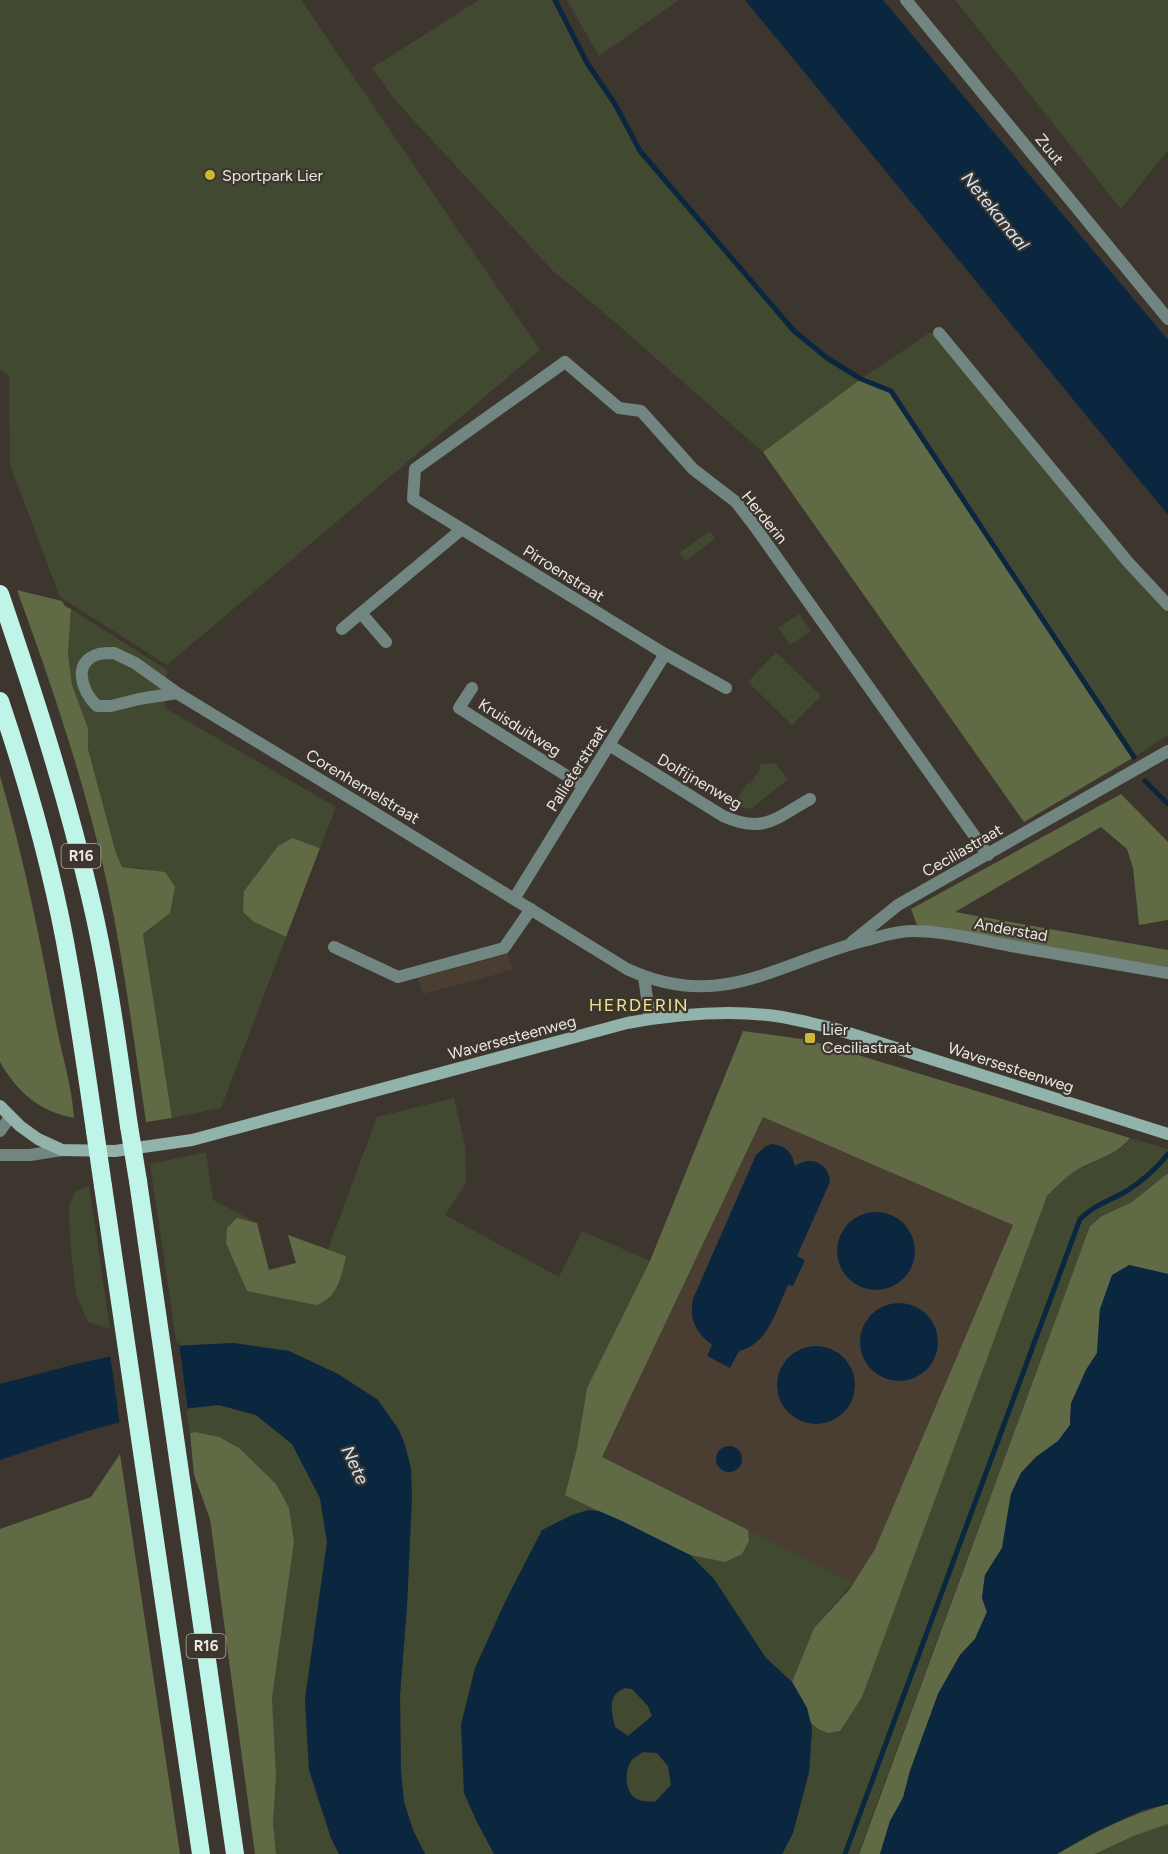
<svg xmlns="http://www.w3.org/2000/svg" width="1168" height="1854" viewBox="0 0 1168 1854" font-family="Figtree,sans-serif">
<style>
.built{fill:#4a3e32}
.green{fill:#424931}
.forest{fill:#606a45}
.water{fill:#0a273f;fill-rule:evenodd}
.pier{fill:#3d362e}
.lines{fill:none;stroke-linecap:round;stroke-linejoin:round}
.stream{stroke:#0a273f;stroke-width:5}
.street{stroke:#718681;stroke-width:12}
.secondary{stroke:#91b3ab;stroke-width:12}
.highway{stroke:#bff4e8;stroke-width:18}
.highway-bridge{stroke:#bff4e8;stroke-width:18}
.poi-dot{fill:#ceb837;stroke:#3d362e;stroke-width:2}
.labels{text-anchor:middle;stroke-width:4.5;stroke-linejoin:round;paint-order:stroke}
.shield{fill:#3d362e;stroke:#b6b1ab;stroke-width:1.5}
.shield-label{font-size:15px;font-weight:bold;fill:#eae6e1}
.street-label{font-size:16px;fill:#eae6e1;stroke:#3d362e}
.poi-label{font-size:16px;fill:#eae6e1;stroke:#3d362e;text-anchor:start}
.water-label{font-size:18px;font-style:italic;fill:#d1e6f9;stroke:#3d362e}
.neighbourhood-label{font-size:18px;letter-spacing:1.5px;fill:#f0e294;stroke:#3d362e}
</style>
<rect width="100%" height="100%" fill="#3d362e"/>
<path class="built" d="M 508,954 L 513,970 L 423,994 L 418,978 Z
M 763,1116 L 1013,1224 L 875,1549 L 853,1583 L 601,1457 Z"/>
<path class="green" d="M 0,0 L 301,0 L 540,350 L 167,665 L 60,597 L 10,465 L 9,376 L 0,370 Z
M 479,0 L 555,0 L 587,63 L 615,104 L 640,151 L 794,331 L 827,358 L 861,379 L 931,332 L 1168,612 L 1168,735 L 1134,757 L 891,391 L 861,379 L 763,452 L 609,317 L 552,270 L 395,100 L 372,68 Z
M 567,0 L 679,0 L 599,56 Z
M 955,0 L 1168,0 L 1168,150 L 1121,209 Z
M 710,531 L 715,539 L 685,561 L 679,553 Z
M 71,609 L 167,670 L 165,708 L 336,807 L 320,848 L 292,838 L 278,846 L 244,891 L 254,922 L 286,937 L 221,1108 L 172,1118 L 143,934 L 154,926 L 143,868 L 122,867 L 116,852 L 88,749 L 88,728 L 72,685 L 68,653 Z
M 799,614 L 811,631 L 790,645 L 778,628 Z
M 776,652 L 821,696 L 792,725 L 748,682 Z
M 775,763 L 788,779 L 751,809 L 733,806 L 747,784 L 751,783 L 760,769 L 759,764 Z
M 454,1098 L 465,1146 L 466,1183 L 445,1215 L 559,1277 L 582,1231 L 650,1261 L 587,1388 L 577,1448 L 565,1494 L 599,1511 L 588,1510 L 506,1600 L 475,1668 L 461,1725 L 464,1793 L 476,1820 L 494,1854 L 425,1854 L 413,1830 L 404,1802 L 401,1772 L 400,1695 L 407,1606 L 412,1496 L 378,1400 L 338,1374 L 289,1351 L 233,1343 L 177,1346 L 150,1164 L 206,1152 L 213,1200 L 257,1223 L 237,1219 L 247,1291 L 269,1294 L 346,1256 L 328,1249 L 377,1117 Z
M 1130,1138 L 1168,1149 L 1168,1173 L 1132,1202 L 1102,1216 L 1090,1226 L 858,1854 L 782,1854 L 793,1833 L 809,1772 L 812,1728 L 810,1722 L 818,1729 L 1021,1263 L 1047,1196 L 1073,1172 L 1105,1157 L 1125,1145 Z
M 89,1186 L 110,1329 L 88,1322 L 76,1295 L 70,1240 L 69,1207 L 75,1192 Z
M 219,1405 L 256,1415 L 292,1444 L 320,1498 L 327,1542 L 305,1699 L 309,1770 L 331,1838 L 339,1854 L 276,1854 L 273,1823 L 276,1776 L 272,1698 L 294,1542 L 196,1432 L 190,1433 L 186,1408 Z
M 748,1530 L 853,1583 L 814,1628 L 792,1682 L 766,1658 L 740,1620 L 690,1555 L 725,1562 L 749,1541 Z
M 625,1688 L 632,1689 L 648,1706 L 652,1716 L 628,1736 L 615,1727 C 611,1711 607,1695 625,1688 Z
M 644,1752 L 657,1753 L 668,1766 L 671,1785 L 655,1802 C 649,1801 641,1802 636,1799 C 624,1792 624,1770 632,1760 C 635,1757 639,1755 644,1752 Z
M 1168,1824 L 1168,1854 L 1095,1854 L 1136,1835 Z"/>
<path class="forest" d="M 861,379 L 891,391 L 1134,757 L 1024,822 L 763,452 Z
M 17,590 L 62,601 L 65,606 L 71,609 L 68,653 L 72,685 L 88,728 L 88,749 L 116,853 L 122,867 L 165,872 L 175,887 L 170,913 L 143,934 L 172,1118 L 146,1122 C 134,1042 124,962 107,883 C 85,783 52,686 17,590 Z
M 0,776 C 24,858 40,940 56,1024 C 62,1055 72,1087 74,1118 C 39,1111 18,1093 0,1062 Z
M 1121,794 L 1168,842 L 1168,920 L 1139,925 L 1133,868 L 1127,849 L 1101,827 L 955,912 L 1168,950 L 1168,967 L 917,925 L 911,909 Z
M 292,838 L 320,848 L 286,937 L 254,922 L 243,912 L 244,891 L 278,846 Z
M 743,1031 L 809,1040 L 1130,1138 C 1115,1157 1091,1160 1072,1173 C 1063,1180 1055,1188 1047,1196 L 862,1697 L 840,1731 L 828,1733 L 818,1729 L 810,1722 L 807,1708 L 792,1682 L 814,1628 L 849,1590 L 875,1549 L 1013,1225 L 763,1117 L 602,1457 L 748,1530 L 749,1541 L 742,1554 L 725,1562 L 690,1555 L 565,1495 L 577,1448 L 587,1388 L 650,1261 Z
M 1168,1173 L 1168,1274 L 1129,1265 L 1100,1309 L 1097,1353 L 1086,1370 L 1071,1403 L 1070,1425 L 1058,1441 L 1036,1457 L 1021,1473 L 1011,1494 L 1002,1548 L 985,1575 L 982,1598 L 987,1612 L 975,1639 L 960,1655 L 938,1694 L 910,1771 L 903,1798 L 890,1821 L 880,1854 L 859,1854 L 1090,1226 L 1102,1216 L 1132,1202 Z
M 237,1218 L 257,1223 L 269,1270 L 296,1263 L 288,1235 L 346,1256 C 341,1277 338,1298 316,1305 L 247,1291 L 226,1243 L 227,1228 Z
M 195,1432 L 219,1437 L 239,1448 L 276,1484 L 289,1508 L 294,1542 L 272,1698 L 276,1776 L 273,1823 L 276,1854 L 255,1854 L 210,1519 L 194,1475 L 190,1433 Z
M 120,1454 L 180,1854 L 0,1854 L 0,1529 L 91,1497 Z
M 1168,1804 L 1168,1824 L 1136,1835 L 1095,1854 L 1057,1854 C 1093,1833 1128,1815 1168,1804 Z"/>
<path class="water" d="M 745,0 L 883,0 L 1168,340 L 1168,515 Z
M 772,1144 C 787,1146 792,1153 795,1166 C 810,1155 829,1163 830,1182 L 797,1256 L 805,1260 L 793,1286 L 788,1285 C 777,1308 768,1345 739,1351 L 730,1368 L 707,1356 L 712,1345 C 695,1332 689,1319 693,1299 L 756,1155 L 766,1146 Z
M837 1251a39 39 0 1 1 78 0a39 39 0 1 1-78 0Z
M 1129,1265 L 1168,1274 L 1168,1804 L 1143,1810 L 1095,1832 L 1057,1854 L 880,1854 L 890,1821 L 903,1798 L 910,1771 L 938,1694 L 960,1655 L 975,1639 L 987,1612 L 982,1598 L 985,1575 L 1002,1548 L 1011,1494 L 1021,1473 L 1036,1457 L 1058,1441 L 1070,1425 L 1071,1404 L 1086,1370 L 1097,1353 L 1100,1309 L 1112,1275 Z
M860 1342a39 39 0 1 1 78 0a39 39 0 1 1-78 0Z
M 233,1343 L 289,1351 L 338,1374 L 378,1400 L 399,1430 L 405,1445 L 411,1468 L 412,1496 L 407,1606 L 400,1695 L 401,1772 L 404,1802 L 413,1830 L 425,1854 L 339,1854 L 331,1838 L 309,1770 L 305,1699 L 327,1542 L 320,1498 L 292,1444 L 256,1415 L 219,1405 L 164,1411 L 87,1431 L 0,1460 L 0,1384 L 80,1363 L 154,1347 Z
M777 1385a39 39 0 1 1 78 0a39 39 0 1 1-78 0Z
M716 1459a13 13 0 1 1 26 0a13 13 0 1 1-26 0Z
M 588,1510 L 599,1511 L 622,1521 L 690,1555 L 714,1579 L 766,1658 L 792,1682 L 807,1708 L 812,1728 L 809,1772 L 793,1833 L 782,1854 L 494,1854 L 476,1820 L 464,1793 L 461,1725 L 475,1668 L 506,1600 L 542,1530 L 572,1515 ZM 625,1688 L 632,1689 L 648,1706 L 652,1716 L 628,1736 L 615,1727 C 611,1711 607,1694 625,1688 ZM 643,1752 L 657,1753 L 668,1766 L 671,1785 L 655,1802 C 649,1801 641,1802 635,1798 C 625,1791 624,1771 631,1761 C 634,1757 639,1755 643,1752 Z"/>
<path class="pier" d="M 179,1343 L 188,1411 L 165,1414 L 120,1425 L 110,1354 L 153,1344 Z"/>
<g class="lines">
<path class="stream" d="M 555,0 L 587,63 L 615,104 L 640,151 L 794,331 L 827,358 L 861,379 L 891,391 L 1134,757
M 1145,781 L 1168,804
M 845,1854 L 1080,1219 C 1096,1204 1107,1202 1125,1192 C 1141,1182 1156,1169 1168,1154"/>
<path class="street" d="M 906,0 L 1168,319
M 939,333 L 1128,562 L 1168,605
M 342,629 L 361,613
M 386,642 L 361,613 L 462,529
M 114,653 L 135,663 L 177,693 L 139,699 L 111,706 L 97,706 C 82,691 71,662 99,654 C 104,653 109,653 114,653 Z
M 472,688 L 459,708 L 583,786
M 726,688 L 665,654 L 413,499 L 415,469 L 565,362 L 619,408 L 641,411 L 693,469 L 736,502 L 753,524 L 988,855
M 177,693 L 365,807 L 627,969 C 720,1012 775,964 863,941 C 879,937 895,931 912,931 C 944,931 979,940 1011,946 C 1063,955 1116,964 1168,973
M 609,745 L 723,816 C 763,834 775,819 810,799
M 514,899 L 665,654
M 852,942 L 898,905 L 1168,751
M 334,947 L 398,977 L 504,948 L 531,909
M 644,977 L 650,1019
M 0,1131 L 10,1117
M 0,1155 L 30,1155 L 62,1150"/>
<path class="secondary" d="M 0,1106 L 20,1126 L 38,1139 L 62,1150 L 115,1151 L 192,1140 L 627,1023 C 677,1014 731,1009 782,1017 C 800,1020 818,1025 836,1029 L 1168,1134"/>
<path class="highway" d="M 0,594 C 34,694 66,793 90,896 C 108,971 118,1049 129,1126
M 0,701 C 29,787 54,875 69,964 C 79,1020 87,1075 95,1131
M 138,1181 L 235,1854
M 103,1186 L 201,1854"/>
<path class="highway-bridge" d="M 129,1126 L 138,1181
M 95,1131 L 103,1186"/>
</g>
<g class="poi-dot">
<circle cx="210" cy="175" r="6"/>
<rect x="804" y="1032" width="12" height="12" rx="3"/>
</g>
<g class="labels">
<g class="shield">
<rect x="61.5" y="844" width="39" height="24" rx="4.5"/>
<rect x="186.5" y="1634" width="39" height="24" rx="4.5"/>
</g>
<g class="shield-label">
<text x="81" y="861">R16</text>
<text x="206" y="1651">R16</text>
</g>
<g class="street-label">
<text transform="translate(1050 149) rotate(51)" y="6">Zuut</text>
<text transform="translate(765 517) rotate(51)" y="6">Herderin</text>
<text transform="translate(564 573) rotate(32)" y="6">Pirroenstraat</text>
<text transform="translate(520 727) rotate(32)" y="6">Kruisduitweg</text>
<text transform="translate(576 768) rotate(-58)" y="6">Pallieterstraat</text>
<text transform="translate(700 781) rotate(30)" y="6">Dolfijnenweg</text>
<text transform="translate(363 786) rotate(31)" y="6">Corenhemelstraat</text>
<text transform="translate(962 850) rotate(-30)" y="6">Ceciliastraat</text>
<text transform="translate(1011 929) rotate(10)" y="6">Anderstad</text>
<text transform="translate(512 1037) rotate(-15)" y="6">Waversesteenweg</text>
<text transform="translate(1011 1067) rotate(18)" y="6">Waversesteenweg</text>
</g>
<g class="poi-label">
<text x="222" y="181">Sportpark Lier</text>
<text x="822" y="1035">Lier<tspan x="822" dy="18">Ceciliastraat</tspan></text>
</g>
<g class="water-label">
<text transform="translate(995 211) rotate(51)" y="6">Netekanaal</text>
<text transform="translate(355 1465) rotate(65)" y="6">Nete</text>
</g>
<g class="neighbourhood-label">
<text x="639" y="1011">HERDERIN</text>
</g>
</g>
</svg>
